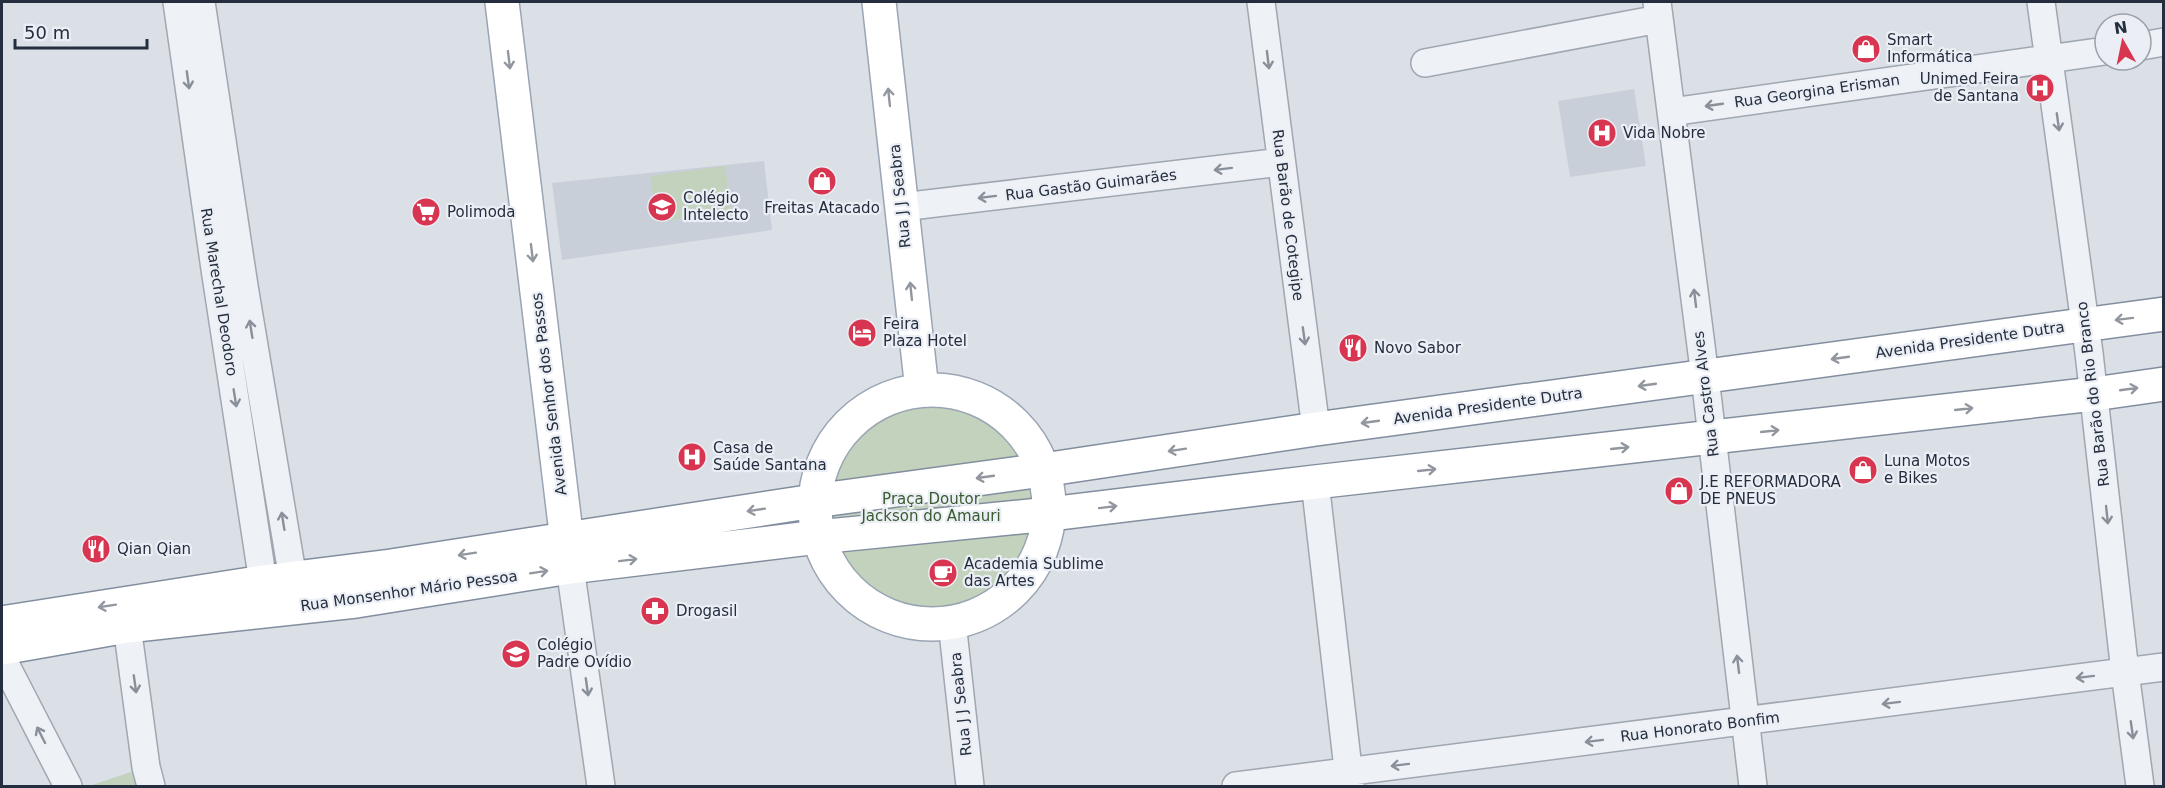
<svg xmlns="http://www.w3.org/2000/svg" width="2165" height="788" viewBox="0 0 2165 788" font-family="'DejaVu Sans',sans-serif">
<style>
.built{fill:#c9cfd9}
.green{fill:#c2d2bc}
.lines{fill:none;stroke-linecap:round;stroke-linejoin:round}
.minor-casing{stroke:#a0a7b1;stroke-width:30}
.major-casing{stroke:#9aa5b4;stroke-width:36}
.highway-casing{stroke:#828e9f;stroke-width:36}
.minor{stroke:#eef1f5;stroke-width:27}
.major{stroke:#fff;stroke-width:33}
.highway{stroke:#fff;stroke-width:33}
.oneway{stroke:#92969e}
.oneway2{stroke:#89909a}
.labels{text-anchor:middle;stroke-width:4.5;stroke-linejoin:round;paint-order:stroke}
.poi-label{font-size:15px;fill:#242e3e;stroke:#ebeff5;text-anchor:start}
.street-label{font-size:15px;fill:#242e3e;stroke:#ebeff5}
.park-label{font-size:15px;fill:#3a5b31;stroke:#ebeff5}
</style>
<rect width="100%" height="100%" fill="#dbe0e7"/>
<path class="built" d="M 1634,89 L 1646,166 L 1570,177 L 1558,101 Z
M 764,161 L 772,230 L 562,260 L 552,183 Z"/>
<path class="green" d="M 725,166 L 731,212 L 657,222 L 650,176 Z
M815 507a117 117 0 1 1 234 0a117 117 0 1 1-234 0Z
M 146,767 L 151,786 L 89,786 Z"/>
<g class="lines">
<g class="minor-casing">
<path id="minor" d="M 177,2 L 215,269 L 263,582
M 201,2 L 244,286 L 293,579
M 1261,2 L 1316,429
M 1657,2 L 1705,377 L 1753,786
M 2041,2 L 2089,353 L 2125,672 L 2140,786
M 2141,46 L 2164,42
M 1425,63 L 1659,19
M 1671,112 L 2105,51
M 902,207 L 1281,162
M 1315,482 L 1350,786
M 570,567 L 601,786
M 952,622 L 970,786
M 127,626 L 146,767 L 151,786
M 2,658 L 68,786
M 1236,786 L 2164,667"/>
</g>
<g class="major-casing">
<path id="major" d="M 502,2 L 570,566
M 879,2 L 922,390
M815 507a117 117 0 1 1 234 0a117 117 0 1 1-234 0Z"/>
</g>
<g class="highway-casing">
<path id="highway" d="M 2,623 L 263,582 L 391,566 L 814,501 L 1043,470 L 1316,429 L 2164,314
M 2,648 L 127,626 L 356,601 L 570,567 L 818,537 L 1050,514 L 1315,482 L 2094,394 L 2164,384"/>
</g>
<use href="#minor" class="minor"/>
<use href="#major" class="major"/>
<use href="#highway" class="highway"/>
</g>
<defs><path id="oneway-shaft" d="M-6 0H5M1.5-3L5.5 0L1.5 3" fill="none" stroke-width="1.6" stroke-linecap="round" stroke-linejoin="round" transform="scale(1.5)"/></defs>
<g class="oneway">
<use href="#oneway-shaft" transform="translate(509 60) rotate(83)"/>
<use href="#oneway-shaft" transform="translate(889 97) rotate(-96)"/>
<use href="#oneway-shaft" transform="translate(532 253) rotate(83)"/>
<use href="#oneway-shaft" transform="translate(911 291) rotate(-96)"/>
<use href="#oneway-shaft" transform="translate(2124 319) rotate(173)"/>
<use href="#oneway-shaft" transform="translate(1840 358) rotate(172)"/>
<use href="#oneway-shaft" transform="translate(1647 385) rotate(172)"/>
<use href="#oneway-shaft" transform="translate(2129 389) rotate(-8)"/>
<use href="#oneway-shaft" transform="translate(1964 409) rotate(-6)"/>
<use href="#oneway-shaft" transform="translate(1370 422) rotate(172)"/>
<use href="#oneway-shaft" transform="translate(1770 431) rotate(-6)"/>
<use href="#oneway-shaft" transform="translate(1620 448) rotate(-6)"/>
<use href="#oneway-shaft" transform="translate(1177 450) rotate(171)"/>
<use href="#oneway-shaft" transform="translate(1427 470) rotate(-6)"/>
<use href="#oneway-shaft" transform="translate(985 477) rotate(172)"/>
<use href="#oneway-shaft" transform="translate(1108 507) rotate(-7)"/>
<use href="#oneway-shaft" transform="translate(756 510) rotate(171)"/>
<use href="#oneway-shaft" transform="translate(467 554) rotate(171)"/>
<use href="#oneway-shaft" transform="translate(628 560) rotate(-7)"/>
<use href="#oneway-shaft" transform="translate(539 572) rotate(-9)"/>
<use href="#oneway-shaft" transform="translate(107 606) rotate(171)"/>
</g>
<g class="oneway2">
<use href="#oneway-shaft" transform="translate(1268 60) rotate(83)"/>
<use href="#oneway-shaft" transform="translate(188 80) rotate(82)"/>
<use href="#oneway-shaft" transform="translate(1714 105) rotate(172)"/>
<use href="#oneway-shaft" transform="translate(2058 122) rotate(82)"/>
<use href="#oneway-shaft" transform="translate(1223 169) rotate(173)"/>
<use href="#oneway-shaft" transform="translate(987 197) rotate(173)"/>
<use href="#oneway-shaft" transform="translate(1695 298) rotate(-97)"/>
<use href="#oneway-shaft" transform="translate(251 329) rotate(-99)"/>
<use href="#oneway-shaft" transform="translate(1304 336) rotate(82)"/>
<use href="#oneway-shaft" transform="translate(235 398) rotate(81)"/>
<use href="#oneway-shaft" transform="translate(2107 515) rotate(84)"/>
<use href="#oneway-shaft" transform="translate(283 521) rotate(-99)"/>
<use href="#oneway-shaft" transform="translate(1738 664) rotate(-97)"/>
<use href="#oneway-shaft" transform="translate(2085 677) rotate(173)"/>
<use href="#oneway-shaft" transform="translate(135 684) rotate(82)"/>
<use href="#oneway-shaft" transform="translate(587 687) rotate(82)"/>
<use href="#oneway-shaft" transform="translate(1891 703) rotate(173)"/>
<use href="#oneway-shaft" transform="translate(2132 730) rotate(82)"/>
<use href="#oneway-shaft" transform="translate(41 735) rotate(-117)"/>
<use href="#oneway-shaft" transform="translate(1594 741) rotate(173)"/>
<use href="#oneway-shaft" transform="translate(1400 765) rotate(173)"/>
</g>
<defs>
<g id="shop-disc" transform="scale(1.5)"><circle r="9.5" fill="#d83551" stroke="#ebeff5"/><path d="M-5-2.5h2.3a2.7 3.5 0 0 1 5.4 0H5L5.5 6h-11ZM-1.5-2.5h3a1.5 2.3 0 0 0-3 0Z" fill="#fff"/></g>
<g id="hospital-disc" transform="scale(1.5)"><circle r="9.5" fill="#d83551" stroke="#ebeff5"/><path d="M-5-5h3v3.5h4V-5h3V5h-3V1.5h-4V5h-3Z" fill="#fff"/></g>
<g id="school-disc" transform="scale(1.5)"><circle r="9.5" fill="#d83551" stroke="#ebeff5"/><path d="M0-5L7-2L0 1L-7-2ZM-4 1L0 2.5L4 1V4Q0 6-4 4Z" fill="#fff"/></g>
<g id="supermarket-disc" transform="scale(1.5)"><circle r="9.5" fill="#d83551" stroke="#ebeff5"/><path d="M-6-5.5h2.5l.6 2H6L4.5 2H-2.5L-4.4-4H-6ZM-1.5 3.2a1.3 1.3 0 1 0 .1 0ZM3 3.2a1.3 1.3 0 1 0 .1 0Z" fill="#fff"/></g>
<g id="hotel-disc" transform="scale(1.5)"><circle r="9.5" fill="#d83551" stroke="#ebeff5"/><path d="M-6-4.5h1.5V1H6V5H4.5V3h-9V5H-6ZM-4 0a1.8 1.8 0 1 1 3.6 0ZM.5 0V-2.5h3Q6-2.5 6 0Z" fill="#fff"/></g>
<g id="restaurant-disc" transform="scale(1.5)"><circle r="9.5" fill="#d83551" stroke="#ebeff5"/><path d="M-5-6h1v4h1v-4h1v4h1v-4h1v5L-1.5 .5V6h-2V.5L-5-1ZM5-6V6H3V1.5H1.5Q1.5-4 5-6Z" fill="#fff"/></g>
<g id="cafe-disc" transform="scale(1.5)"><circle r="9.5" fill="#d83551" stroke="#ebeff5"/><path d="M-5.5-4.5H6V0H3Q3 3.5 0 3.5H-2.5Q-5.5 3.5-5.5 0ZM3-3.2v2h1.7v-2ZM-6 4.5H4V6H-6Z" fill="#fff"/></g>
<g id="pharmacy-disc" transform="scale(1.5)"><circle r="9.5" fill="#d83551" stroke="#ebeff5"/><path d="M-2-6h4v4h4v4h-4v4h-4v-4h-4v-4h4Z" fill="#fff"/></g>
</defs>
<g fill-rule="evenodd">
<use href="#shop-disc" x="1866" y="49"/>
<use href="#hospital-disc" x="2040" y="88"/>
<use href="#hospital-disc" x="1602" y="133"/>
<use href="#shop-disc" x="822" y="181"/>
<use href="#school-disc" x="662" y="207"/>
<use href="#supermarket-disc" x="426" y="212"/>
<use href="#hotel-disc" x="862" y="333"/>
<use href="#restaurant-disc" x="1353" y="348"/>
<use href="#hospital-disc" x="692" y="457"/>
<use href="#shop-disc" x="1863" y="470"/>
<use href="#shop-disc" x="1679" y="491"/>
<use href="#restaurant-disc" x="96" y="549"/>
<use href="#cafe-disc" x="943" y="573"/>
<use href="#pharmacy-disc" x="655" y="611"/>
<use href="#school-disc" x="516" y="654"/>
</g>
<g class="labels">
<g class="poi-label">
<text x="1887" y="45">Smart<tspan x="1887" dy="17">Informática</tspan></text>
<text x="2019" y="84" text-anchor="end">Unimed Feira<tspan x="2019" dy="17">de Santana</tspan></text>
<text x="1623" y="138">Vida Nobre</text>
<text x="683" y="203">Colégio<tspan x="683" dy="17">Intelecto</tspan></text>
<text x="822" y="213" text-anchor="middle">Freitas Atacado</text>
<text x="447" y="217">Polimoda</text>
<text x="883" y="329">Feira<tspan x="883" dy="17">Plaza Hotel</tspan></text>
<text x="1374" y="353">Novo Sabor</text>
<text x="713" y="453">Casa de<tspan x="713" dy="17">Saúde Santana</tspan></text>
<text x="1884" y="466">Luna Motos<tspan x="1884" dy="17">e Bikes</tspan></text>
<text x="1700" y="487">J.E REFORMADORA<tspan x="1700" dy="17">DE PNEUS</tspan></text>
<text x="117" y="554">Qian Qian</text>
<text x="964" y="569">Academia Sublime<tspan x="964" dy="17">das Artes</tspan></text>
<text x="676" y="616">Drogasil</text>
<text x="537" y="650">Colégio<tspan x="537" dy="17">Padre Ovídio</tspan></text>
</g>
<g class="street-label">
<text transform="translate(1817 91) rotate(-8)" y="5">Rua Georgina Erisman</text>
<text transform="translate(1091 185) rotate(-7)" y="5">Rua Gastão Guimarães</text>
<text transform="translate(900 196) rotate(-96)" y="5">Rua J J Seabra</text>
<text transform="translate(1288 215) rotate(83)" y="5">Rua Barão de Cotegipe</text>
<text transform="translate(219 292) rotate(81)" y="5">Rua Marechal Deodoro</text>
<text transform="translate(1970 340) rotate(-8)" y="5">Avenida Presidente Dutra</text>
<text transform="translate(549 394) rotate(-97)" y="5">Avenida Senhor dos Passos</text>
<text transform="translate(1706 394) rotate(-97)" y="5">Rua Castro Alves</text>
<text transform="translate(2093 394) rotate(-97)" y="5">Rua Barão do Rio Branco</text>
<text transform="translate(1488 406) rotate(-8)" y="5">Avenida Presidente Dutra</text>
<text transform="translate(409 591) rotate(-8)" y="5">Rua Monsenhor Mário Pessoa</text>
<text transform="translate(961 704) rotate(-96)" y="5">Rua J J Seabra</text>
<text transform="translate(1700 727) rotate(-7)" y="5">Rua Honorato Bonfim</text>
</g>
<g class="park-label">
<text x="931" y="504">Praça Doutor<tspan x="931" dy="17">Jackson do Amauri</tspan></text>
</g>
</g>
<rect width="2165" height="788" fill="none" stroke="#242e3e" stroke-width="6"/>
<g transform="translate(2123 42) rotate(351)"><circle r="28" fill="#ebeff5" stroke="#9ba2ac" stroke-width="1.5"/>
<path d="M0-4.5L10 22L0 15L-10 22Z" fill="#d83551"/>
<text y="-9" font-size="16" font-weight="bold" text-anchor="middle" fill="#242e3e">N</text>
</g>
<path d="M15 39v9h132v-9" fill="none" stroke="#242e3e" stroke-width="3"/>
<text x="24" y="39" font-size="18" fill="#242e3e" stroke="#ebeff5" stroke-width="4.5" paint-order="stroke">50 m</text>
</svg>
